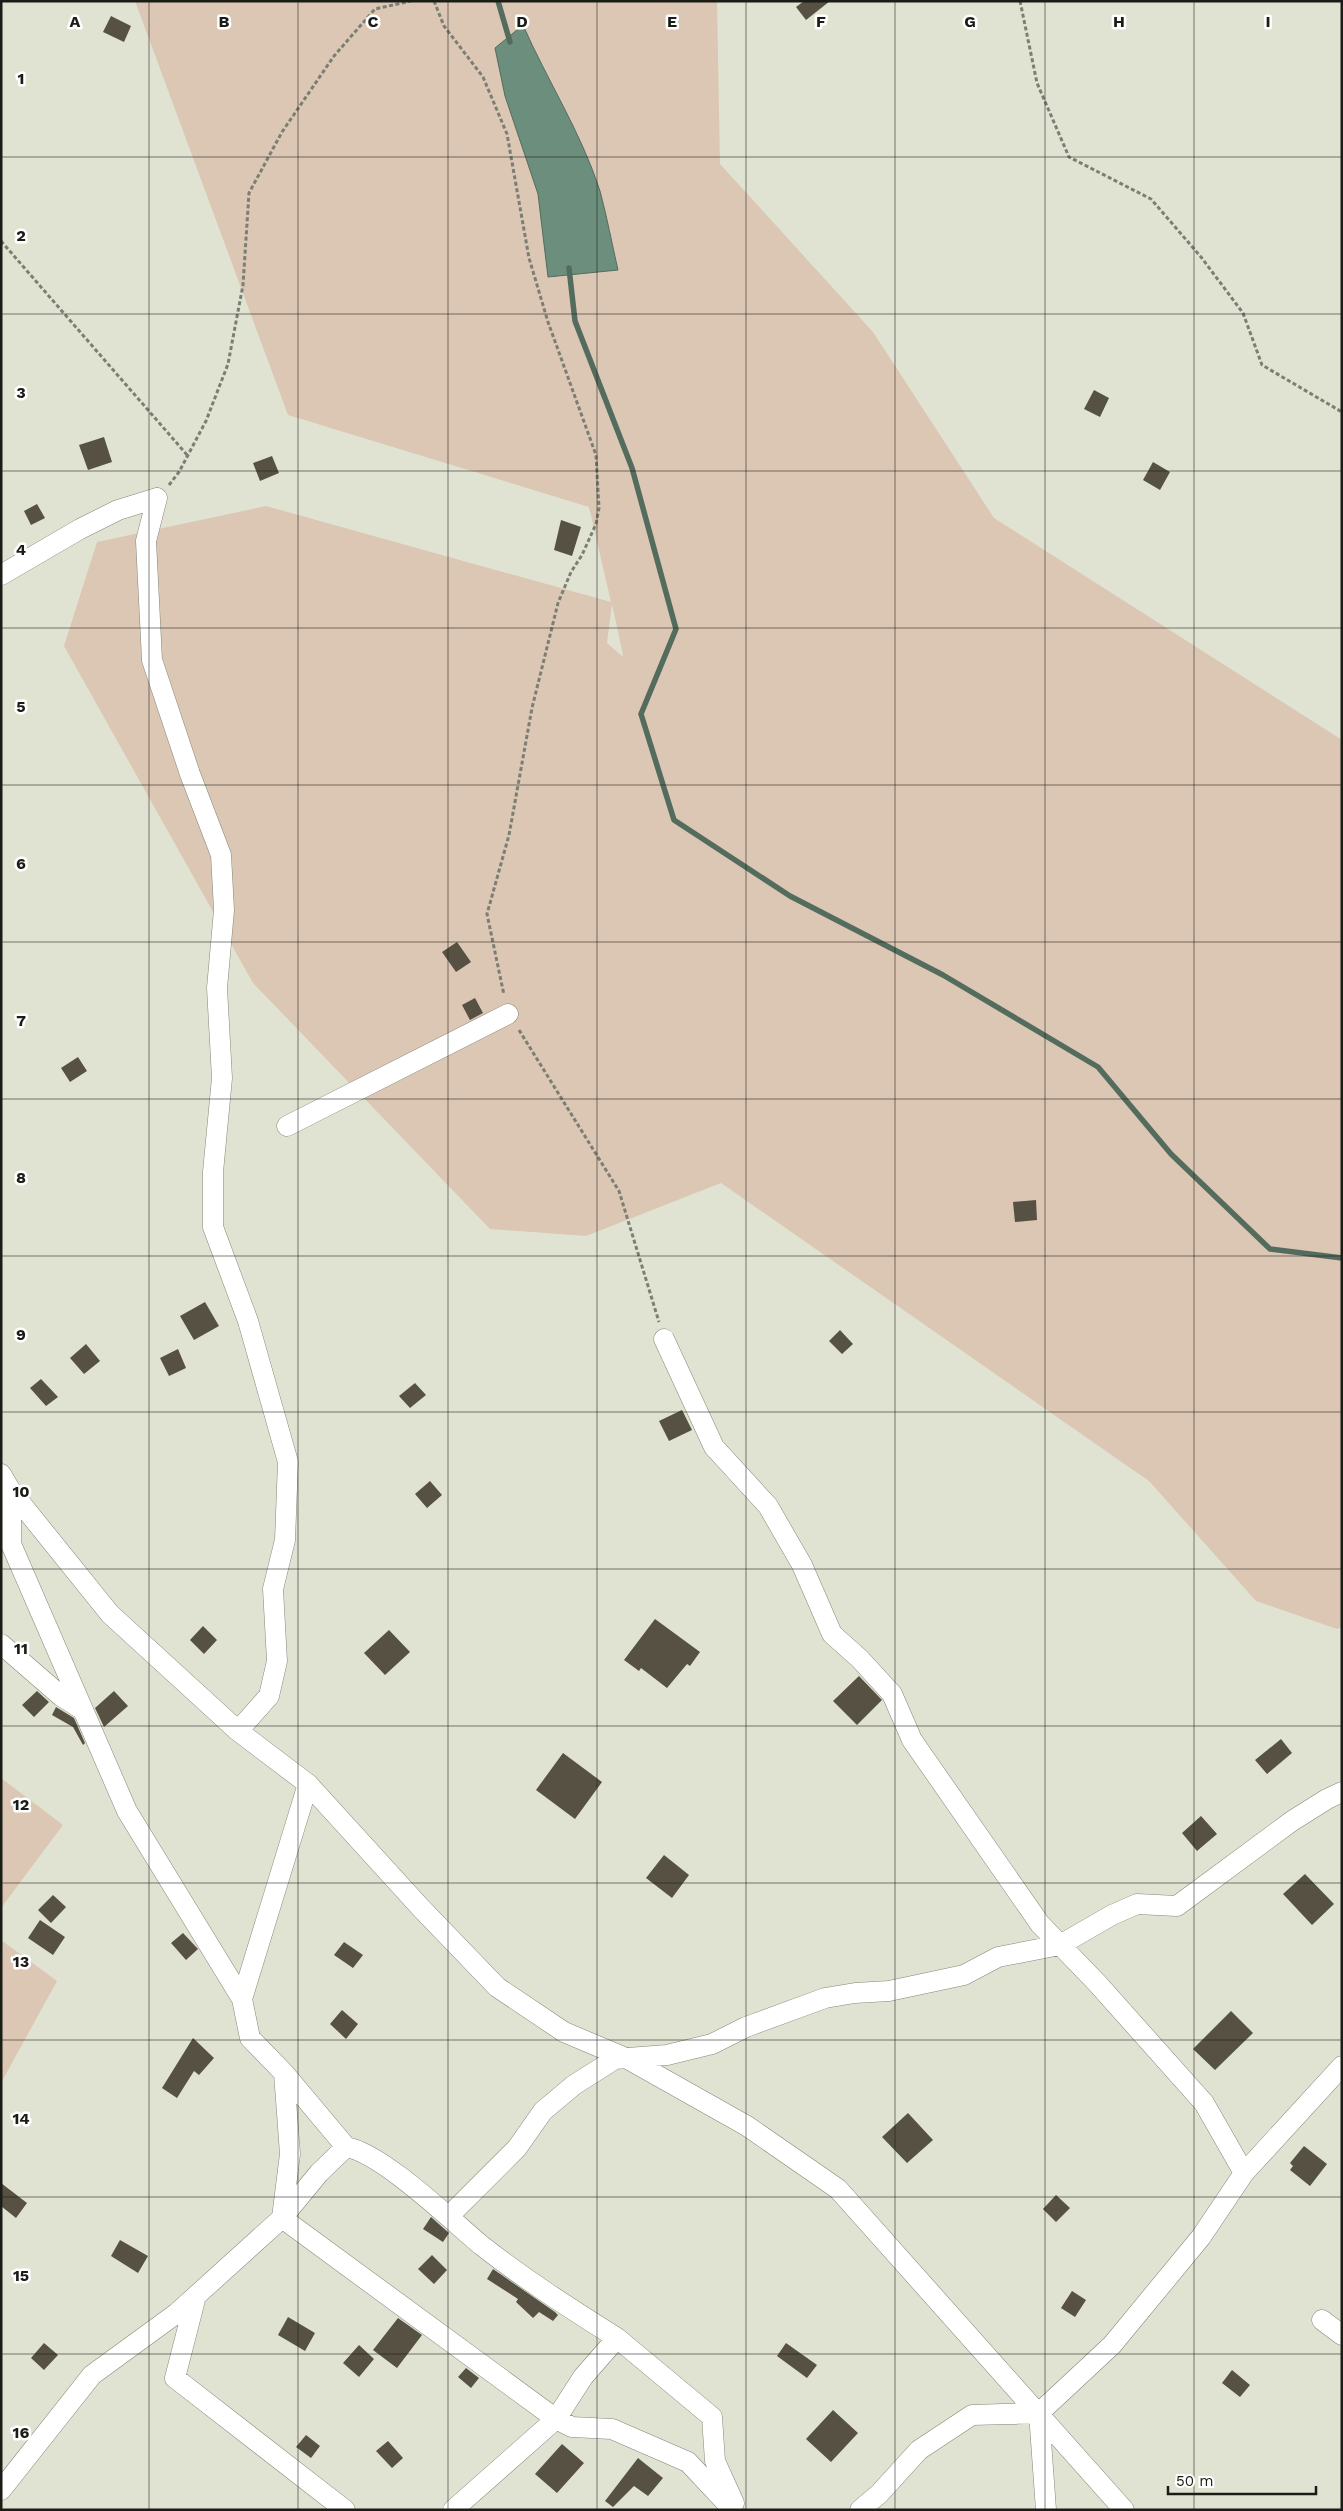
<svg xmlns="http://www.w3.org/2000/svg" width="1343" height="2511" viewBox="0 0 1343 2511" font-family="'Work Sans',sans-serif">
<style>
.green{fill:#dbc7b3;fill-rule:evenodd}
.water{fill:#6c8e7c;stroke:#546c5d}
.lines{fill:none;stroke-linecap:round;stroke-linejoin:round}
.stream{stroke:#546c5d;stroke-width:5.5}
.building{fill:#565143}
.minor-casing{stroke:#848677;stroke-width:21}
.path{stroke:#7c7e73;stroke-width:3;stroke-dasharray:4 2.5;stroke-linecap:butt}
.minor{stroke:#fff;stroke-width:20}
.grid{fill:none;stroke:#1b1c16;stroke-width:1;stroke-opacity:0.55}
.grid-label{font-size:16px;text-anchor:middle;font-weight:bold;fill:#1b1c16;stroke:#fff;stroke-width:5;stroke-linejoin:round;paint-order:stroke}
</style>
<rect width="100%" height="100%" fill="#e1e3d2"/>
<path class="green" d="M 135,1 L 717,1 L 720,164 L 873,332 L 994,518 L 1342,740 L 1342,1627 L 1337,1629 L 1256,1601 L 1149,1481 L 721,1183 L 586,1236 L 490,1229 L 253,983 L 64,646 L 97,542 L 266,506 L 611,602 L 589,507 L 288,415 ZM 612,604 L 623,655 L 622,656 L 607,643 Z
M 1,1778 L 63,1825 L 1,1908 Z
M 1,1940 L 57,1981 L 1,2083 Z"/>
<path class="water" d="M 523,25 C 547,80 581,132 600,191 C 607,217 612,244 618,270 L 548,277 L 538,194 L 505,96 L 495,48 Z"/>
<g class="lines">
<path class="stream" d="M 498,1 L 510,42
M 569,268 L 575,321 L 632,468 L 676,629 L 641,714 L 674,820 L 790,896 L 943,975 L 1098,1067 L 1171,1154 L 1270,1249 L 1342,1258"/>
</g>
<path class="building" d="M 804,1 L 830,1 L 806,20 L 796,7 Z
M 111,16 L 131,26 L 124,42 L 103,32 Z
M 1094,390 L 1109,398 L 1100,417 L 1084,409 Z
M 104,437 L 112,462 L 88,470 L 79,445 Z
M 272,456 L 279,473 L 260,481 L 253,463 Z
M 1153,462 L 1170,472 L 1160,490 L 1143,480 Z
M 37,504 L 45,518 L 31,525 L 24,511 Z
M 561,520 L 581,527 L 572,556 L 554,550 Z
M 457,942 L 471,962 L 456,972 L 442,952 Z
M 475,998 L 483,1013 L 470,1020 L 462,1005 Z
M 78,1057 L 87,1071 L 70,1082 L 61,1068 Z
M 1036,1200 L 1037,1220 L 1015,1222 L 1013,1202 Z
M 205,1302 L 219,1326 L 194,1340 L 180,1316 Z
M 840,1330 L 853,1344 L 842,1354 L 829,1341 Z
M 86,1344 L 100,1361 L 84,1374 L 70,1358 Z
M 178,1349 L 186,1368 L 169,1376 L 160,1358 Z
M 41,1379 L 58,1397 L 46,1406 L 30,1388 Z
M 415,1383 L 426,1395 L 410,1408 L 399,1396 Z
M 682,1410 L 692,1430 L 669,1441 L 659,1421 Z
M 430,1481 L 442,1495 L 427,1508 L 415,1494 Z
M 655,1619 L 700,1652 L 690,1666 L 687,1664 L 667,1688 L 641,1668 L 639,1671 L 624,1660 Z
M 203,1626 L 217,1640 L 204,1654 L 190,1640 Z
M 389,1630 L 410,1652 L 385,1675 L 364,1653 Z
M 859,1676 L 882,1700 L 857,1725 L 833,1701 Z
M 37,1691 L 49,1702 L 34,1717 L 22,1705 Z
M 114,1691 L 128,1706 L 104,1727 L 95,1708 Z
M 56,1707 L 74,1718 L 85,1743 L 83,1745 L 73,1727 L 52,1715 Z
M 1281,1739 L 1292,1753 L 1267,1774 L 1255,1760 Z
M 563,1753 L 602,1782 L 575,1819 L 536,1790 Z
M 1201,1816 L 1217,1834 L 1197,1851 L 1182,1833 Z
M 664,1855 L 689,1875 L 672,1898 L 646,1878 Z
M 1305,1874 L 1334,1904 L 1312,1925 L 1283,1894 Z
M 53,1895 L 66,1907 L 51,1923 L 38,1910 Z
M 40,1920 L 65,1937 L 53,1955 L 28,1938 Z
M 183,1933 L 198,1949 L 186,1960 L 171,1943 Z
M 344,1942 L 363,1955 L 353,1968 L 334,1955 Z
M 342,2010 L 358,2024 L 346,2039 L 330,2024 Z
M 1231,2011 L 1253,2033 L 1215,2070 L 1193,2049 Z
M 193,2038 L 214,2058 L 199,2075 L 194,2071 L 177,2098 L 162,2088 Z
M 908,2113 L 933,2140 L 907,2163 L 882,2137 Z
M 1304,2146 L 1327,2164 L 1310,2186 L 1290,2170 L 1293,2166 L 1290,2163 Z
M 1,2183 L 27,2203 L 16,2218 L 1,2206 Z
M 1056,2195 L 1070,2208 L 1056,2222 L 1043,2209 Z
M 431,2217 L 449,2233 L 443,2242 L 423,2229 Z
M 120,2240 L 148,2256 L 138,2273 L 111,2256 Z
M 432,2255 L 447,2270 L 434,2284 L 418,2269 Z
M 493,2269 L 555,2312 L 558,2315 L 553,2321 L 539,2312 L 533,2318 L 516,2302 L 518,2299 L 487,2279 Z
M 1072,2291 L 1086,2300 L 1075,2317 L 1061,2308 Z
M 288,2317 L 315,2333 L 305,2351 L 278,2335 Z
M 398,2318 L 422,2335 L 397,2368 L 373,2350 Z
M 44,2343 L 58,2355 L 44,2370 L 31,2358 Z
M 786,2343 L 817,2365 L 807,2378 L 777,2356 Z
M 359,2345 L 374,2359 L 359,2377 L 343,2363 Z
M 466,2368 L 479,2378 L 471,2388 L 458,2377 Z
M 1232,2370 L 1250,2385 L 1240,2397 L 1222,2383 Z
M 833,2410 L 858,2433 L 831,2462 L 806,2439 Z
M 306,2435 L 320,2446 L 311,2458 L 296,2447 Z
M 388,2441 L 403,2458 L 392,2468 L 376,2451 Z
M 562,2444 L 584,2463 L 557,2493 L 535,2474 Z
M 638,2458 L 663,2478 L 648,2496 L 634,2486 L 613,2507 L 605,2501 Z"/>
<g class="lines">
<g class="minor-casing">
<path id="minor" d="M 157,498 L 146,541 L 152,660 L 190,774 L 221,855 L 224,910 L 217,988 L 222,1078 L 213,1172 L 213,1227 L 248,1321 L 288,1462 L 285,1540 L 273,1589 L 277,1661 L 269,1696 L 238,1731
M 1,575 L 80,529 L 118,510 L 157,498
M 287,1126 L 508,1014
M 664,1339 L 714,1447 L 768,1506 L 802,1565 L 832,1634 L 860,1659 L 892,1694 L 912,1740 L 1040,1924 L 1097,1983 L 1204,2103 L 1244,2173
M 1,1474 L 11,1491 L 110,1614 L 238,1731 L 308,1784 L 420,1907 L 497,1987 L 564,2032 L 628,2059 L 747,2126 L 838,2189 L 1124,2510
M 11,1491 L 11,1544 L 127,1811 L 242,1999 L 250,2038 L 284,2073 L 346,2147 C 382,2153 451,2220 481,2245 C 524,2279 571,2309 617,2338
M 1,1644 L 61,1696 L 83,1710
M 242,1999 L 308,1784
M 284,2073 L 290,2154 L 282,2218 L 556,2419 L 572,2427 L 612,2429 L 688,2462 L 733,2510
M 449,2216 L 517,2148 L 543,2111 L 574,2085 L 615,2059 L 667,2055 L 712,2044 L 746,2027 L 825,1998 L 855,1993 L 889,1991 L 964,1975 L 998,1957 L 1060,1945 L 1112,1915 L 1137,1904 L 1177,1906 L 1292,1821 L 1327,1799 L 1342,1792
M 196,2296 L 175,2378 L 345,2510
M 1322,2320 L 1342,2335
M 1039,2413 L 1046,2510
M 1,2490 L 92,2375 L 177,2313 L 282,2218 L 319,2173 L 346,2147
M 453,2510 L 556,2419 L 583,2377 L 617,2338 L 712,2417 L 715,2461 L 734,2503
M 860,2510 L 879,2494 L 919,2450 L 972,2415 L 1039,2413 L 1112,2345 L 1201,2237 L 1244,2173 L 1342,2066"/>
</g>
<path class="path" d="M 434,1 L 444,26 L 483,77 L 507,134 L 529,258 L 548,322 L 596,455 L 599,508 L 596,524 L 582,555 L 571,572 L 558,603 L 532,708 L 509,835 L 487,914 L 504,995
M 1020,1 L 1037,83 L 1069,157 L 1151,199 L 1201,257 L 1243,313 L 1262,365 L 1342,412
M 1,241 L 188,456
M 169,485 L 179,472 L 206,421 L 228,364 L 243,285 L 249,193 L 282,132 L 334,56 L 375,9 L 411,1
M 519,1030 L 619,1191 L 659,1322"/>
<use href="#minor" class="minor"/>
</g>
<path class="grid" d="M 149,1 L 149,2510M 298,1 L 298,2510M 448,1 L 448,2510M 597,1 L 597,2510M 746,1 L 746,2510M 895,1 L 895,2510M 1045,1 L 1045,2510M 1194,1 L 1194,2510M 1,157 L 1342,157M 1,314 L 1342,314M 1,471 L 1342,471M 1,628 L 1342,628M 1,785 L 1342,785M 1,942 L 1342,942M 1,1099 L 1342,1099M 1,1256 L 1342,1256M 1,1412 L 1342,1412M 1,1569 L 1342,1569M 1,1726 L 1342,1726M 1,1883 L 1342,1883M 1,2040 L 1342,2040M 1,2197 L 1342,2197M 1,2354 L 1342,2354"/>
<g class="grid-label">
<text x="75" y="27">A</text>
<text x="224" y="27">B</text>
<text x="373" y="27">C</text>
<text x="522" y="27">D</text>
<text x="672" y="27">E</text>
<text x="821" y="27">F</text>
<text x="970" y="27">G</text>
<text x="1119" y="27">H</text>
<text x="1268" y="27">I</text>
<text x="21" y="84">1</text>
<text x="21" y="241">2</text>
<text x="21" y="398">3</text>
<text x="21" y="555">4</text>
<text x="21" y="712">5</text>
<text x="21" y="869">6</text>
<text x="21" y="1026">7</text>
<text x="21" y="1183">8</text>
<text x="21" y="1340">9</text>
<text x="21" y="1497">10</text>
<text x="21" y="1654">11</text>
<text x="21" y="1810">12</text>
<text x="21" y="1967">13</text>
<text x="21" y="2124">14</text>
<text x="21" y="2281">15</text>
<text x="21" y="2438">16</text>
</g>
<rect width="1343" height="2511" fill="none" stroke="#1b1c16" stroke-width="5"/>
<path d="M1168 2486v8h148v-8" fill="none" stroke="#1b1c16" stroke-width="2.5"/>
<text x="1176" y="2486" font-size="15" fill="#1b1c16" stroke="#ffffff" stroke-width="4" paint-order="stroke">50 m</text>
</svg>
